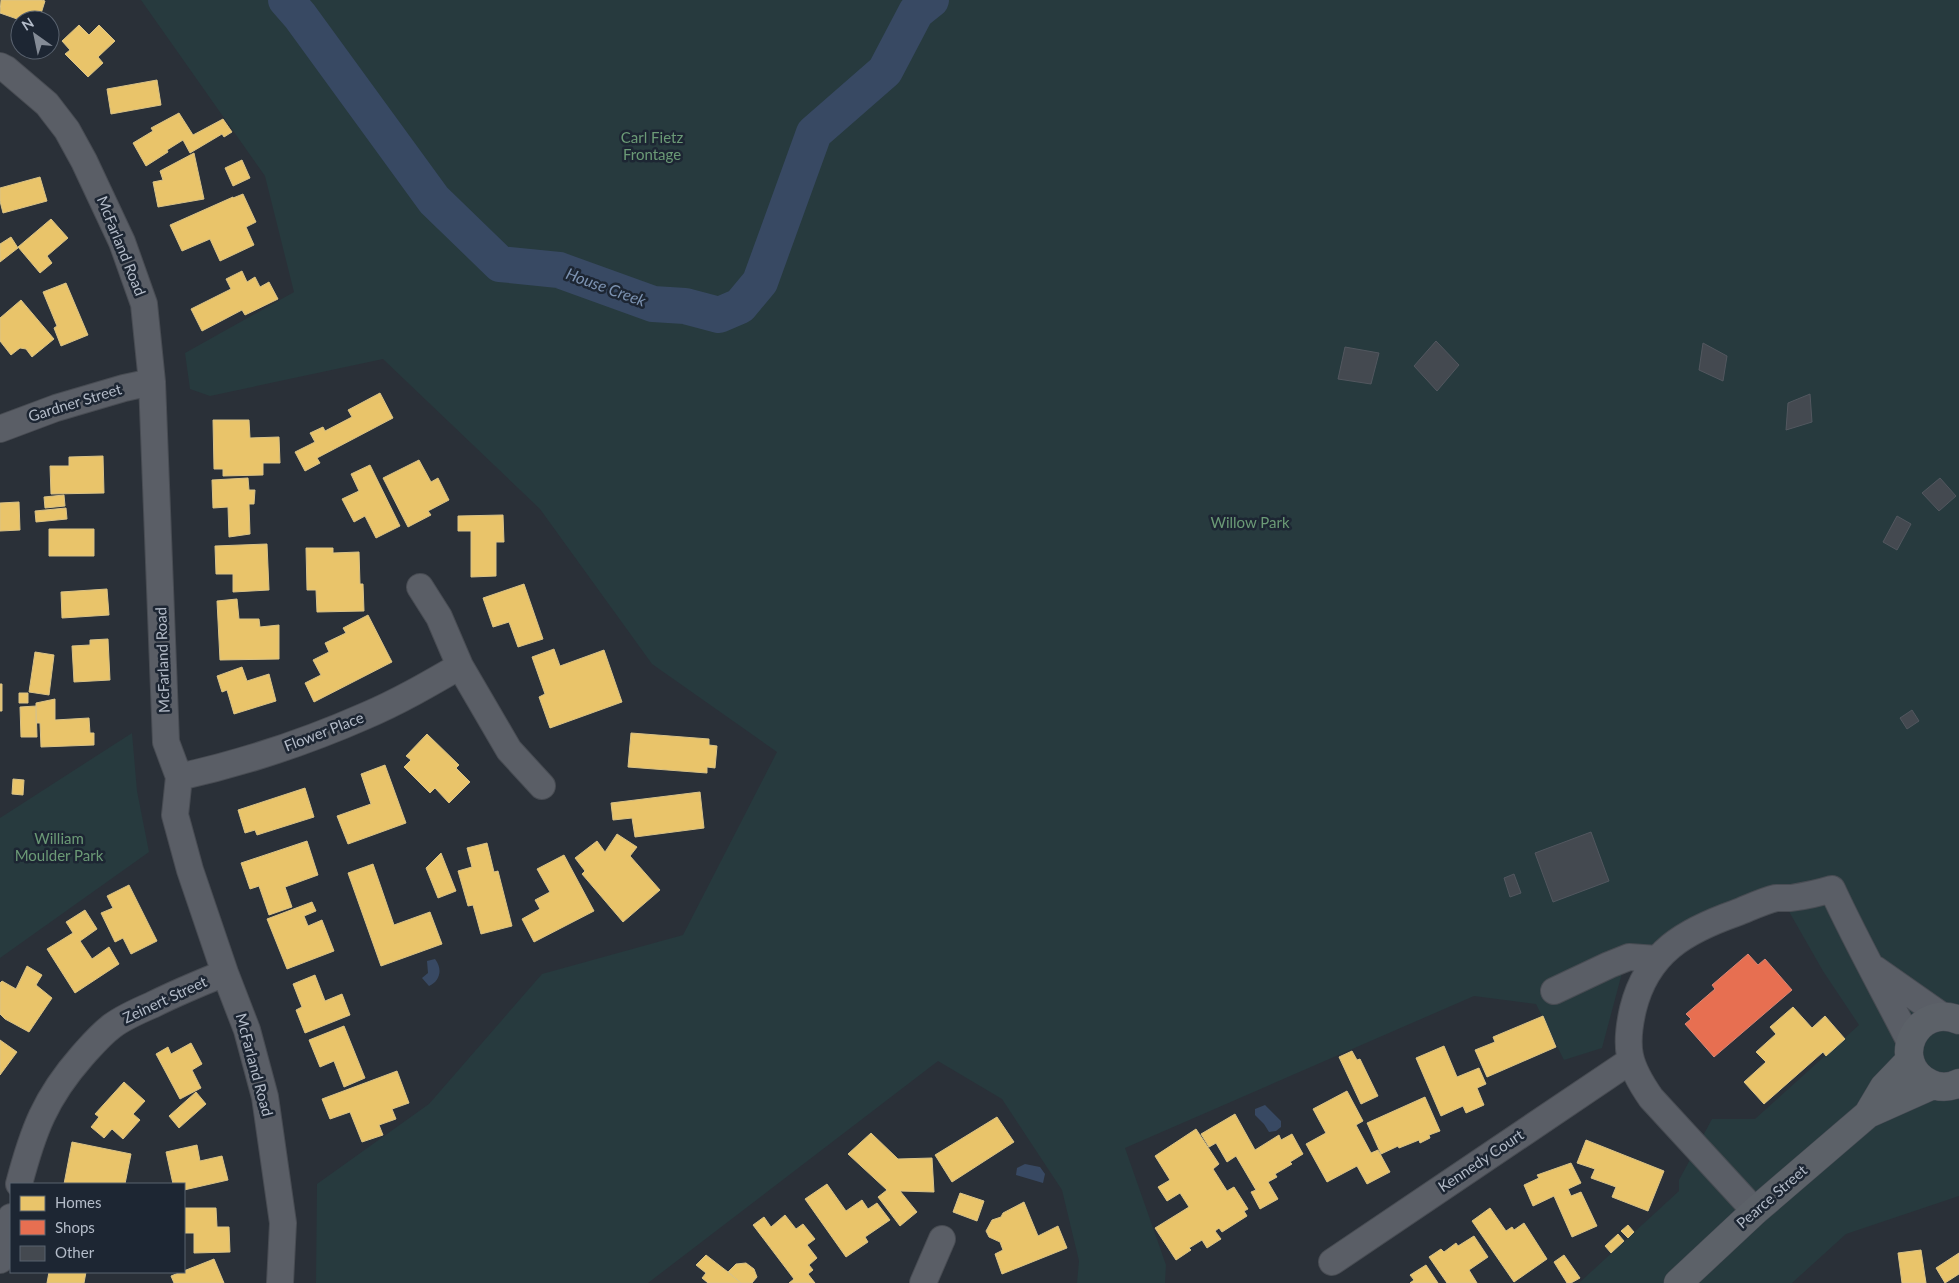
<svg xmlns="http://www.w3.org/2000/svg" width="1959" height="1283" viewBox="0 0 1959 1283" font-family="Lato,sans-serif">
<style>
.green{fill:#273a3e}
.water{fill:#384963}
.homes{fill:#e9c46a;stroke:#d9c286}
.shops{fill:#e76f51;stroke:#d88675}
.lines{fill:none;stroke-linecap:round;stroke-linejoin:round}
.river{stroke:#384963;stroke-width:36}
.building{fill:#444950;stroke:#52575f}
.minor-casing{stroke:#484c53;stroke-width:28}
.major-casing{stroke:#484c55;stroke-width:29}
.minor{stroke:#5a5e66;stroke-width:26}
.major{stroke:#5c6168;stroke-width:28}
.labels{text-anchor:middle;stroke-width:5;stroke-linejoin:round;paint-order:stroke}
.park-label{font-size:15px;fill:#6b9a76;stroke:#1d2633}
.street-label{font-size:15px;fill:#b4bcc9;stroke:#1d2633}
.water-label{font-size:16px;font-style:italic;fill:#7c92b1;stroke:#1d2633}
</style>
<rect width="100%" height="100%" fill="#2a3038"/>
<path class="green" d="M 141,0 L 1959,0 L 1959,1196 L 1846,1234 L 1792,1283 L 1579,1283 L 1679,1191 L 1679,1180 L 1712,1119 L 1755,1119 L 1859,1025 L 1823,971 L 1779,894 L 1622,973 L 1602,1048 L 1564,1060 L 1536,1004 L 1474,996 L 1125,1148 L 1166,1265 L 1165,1283 L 1077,1283 L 1079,1261 L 1062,1190 L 1002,1099 L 938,1061 L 648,1283 L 316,1283 L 317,1184 L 429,1104 L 542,974 L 683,935 L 777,752 L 652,664 L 540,509 L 383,359 L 210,396 L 190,389 L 185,353 L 294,292 L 265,176 Z
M 132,733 L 137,791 L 149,852 L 0,958 L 0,818 Z"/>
<path class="water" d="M 435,959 C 443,969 440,981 429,986 L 422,978 L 428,973 L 427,961 Z
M 1265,1105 L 1281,1121 L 1281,1127 L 1276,1131 L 1269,1132 L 1264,1124 L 1255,1115 L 1255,1109 Z
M 1025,1164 L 1040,1167 L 1045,1174 L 1043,1183 L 1016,1175 L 1017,1168 Z"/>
<path class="homes" d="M 1,0 L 42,0 L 45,1 L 39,20 L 20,20 L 0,13 Z
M 79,25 L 89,35 L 99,25 L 115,41 L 98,57 L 103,63 L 88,77 L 65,54 L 70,50 L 62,41 Z
M 157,80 L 161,105 L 111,114 L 107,89 Z
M 179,113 L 193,135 L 223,119 L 232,132 L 224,137 L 222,134 L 190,153 L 183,140 L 167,150 L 168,152 L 146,166 L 133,143 L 153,131 L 151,128 Z
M 194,153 L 204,199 L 158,207 L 153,182 L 163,180 L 160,171 Z
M 242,160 L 250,178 L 233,186 L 225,168 Z
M 40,177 L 47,201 L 3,213 L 0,201 L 0,188 Z
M 243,194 L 256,222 L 246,227 L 254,245 L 220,261 L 210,239 L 182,251 L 170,225 L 233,197 L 233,198 Z
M 51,219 L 68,238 L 47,256 L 52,263 L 40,273 L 18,247 Z
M 11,237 L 18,248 L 0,262 L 0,244 Z
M 242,271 L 247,282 L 255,277 L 260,287 L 269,282 L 278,299 L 245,315 L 242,310 L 202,331 L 191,309 L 231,289 L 226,279 Z
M 66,283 L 88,335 L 61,346 L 54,328 L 57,326 L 43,292 Z
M 21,300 L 54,339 L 32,357 L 26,349 L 20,348 L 11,355 L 0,341 L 0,318 Z
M 380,393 L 393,418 L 317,458 L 320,463 L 305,471 L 295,452 L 315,442 L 310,433 L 323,427 L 325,431 L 352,417 L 348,410 Z
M 213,420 L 249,420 L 250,438 L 279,437 L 280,463 L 263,463 L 263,475 L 223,476 L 223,469 L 214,469 Z
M 103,456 L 104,493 L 51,494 L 50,466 L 69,466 L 69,457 Z
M 419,460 L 431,482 L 438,478 L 449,500 L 428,511 L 431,515 L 408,527 L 383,478 Z
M 370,465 L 400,526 L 376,538 L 365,516 L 354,522 L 342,499 L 359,491 L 351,474 Z
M 248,478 L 249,490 L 255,490 L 254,504 L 249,504 L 250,534 L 229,537 L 228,507 L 213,508 L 212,480 Z
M 64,495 L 65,506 L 45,508 L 44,497 Z
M 19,502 L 20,530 L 0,531 L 0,503 Z
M 66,508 L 67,519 L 36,522 L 35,511 Z
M 503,515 L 504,542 L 496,542 L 496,576 L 471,577 L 471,531 L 458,531 L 458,516 Z
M 49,529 L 94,529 L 94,556 L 49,556 Z
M 267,544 L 269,590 L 233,592 L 233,574 L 216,574 L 215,546 Z
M 306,548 L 333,548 L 333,553 L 359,552 L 360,584 L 363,584 L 364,611 L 317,612 L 316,590 L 307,590 Z
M 524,584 L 543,639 L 518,647 L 509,622 L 493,627 L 483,598 Z
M 107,589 L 109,615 L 62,618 L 61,592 Z
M 237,599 L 239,619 L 259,619 L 260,627 L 279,625 L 279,659 L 220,660 L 217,601 Z
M 368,615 L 392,662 L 314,702 L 305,683 L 321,675 L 313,660 L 329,652 L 325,643 L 346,633 L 343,628 Z
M 108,639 L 110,680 L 74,682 L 72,646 L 90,645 L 90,640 Z
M 554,649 L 560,666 L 604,650 L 622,702 L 550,728 L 539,697 L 545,694 L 532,657 Z
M 35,652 L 54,655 L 49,695 L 29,692 Z
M 242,667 L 247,681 L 269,674 L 276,701 L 234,714 L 227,690 L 222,692 L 217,676 Z
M 0,684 L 2,684 L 2,711 L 0,711 Z
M 19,693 L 28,693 L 28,703 L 19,703 Z
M 55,699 L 55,720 L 89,718 L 90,733 L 94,733 L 94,745 L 41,747 L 40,723 L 36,723 L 36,703 Z
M 36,706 L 37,737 L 21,737 L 20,707 Z
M 631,733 L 709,739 L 709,745 L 717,746 L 715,768 L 707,767 L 707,773 L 628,767 Z
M 427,734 L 459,765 L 456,768 L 470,782 L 449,803 L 435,788 L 430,793 L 404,767 L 411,760 L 406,756 Z
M 385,765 L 406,823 L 348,844 L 337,816 L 371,804 L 361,774 Z
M 13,779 L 24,780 L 23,795 L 12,794 Z
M 305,788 L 314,817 L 257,835 L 255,830 L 245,833 L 238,810 Z
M 700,792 L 704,828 L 635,837 L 632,818 L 613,820 L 611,803 Z
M 617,834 L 637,847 L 630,856 L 660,890 L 623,922 L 582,874 L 585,871 L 575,858 L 597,841 L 605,852 Z
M 307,841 L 318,875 L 285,887 L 292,907 L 269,915 L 259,886 L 250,889 L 241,863 Z
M 487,843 L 494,872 L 498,871 L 512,926 L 481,934 L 473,905 L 468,906 L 458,871 L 472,867 L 467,848 Z
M 441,853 L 456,891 L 438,898 L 426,868 Z
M 564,855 L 594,911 L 534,942 L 522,919 L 540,909 L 535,900 L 550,892 L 537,869 Z
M 373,864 L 394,925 L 430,912 L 442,944 L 381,966 L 348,873 Z
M 129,885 L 157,941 L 131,954 L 123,938 L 115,942 L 101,913 L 113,908 L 107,896 Z
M 312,902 L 316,911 L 304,916 L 308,926 L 322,920 L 334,951 L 287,969 L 267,919 Z
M 85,910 L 97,929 L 80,941 L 92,959 L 109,947 L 119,964 L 75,993 L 47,949 L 73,933 L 66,922 Z
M 27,966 L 42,975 L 36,985 L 52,998 L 29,1032 L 5,1019 L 0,1014 L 0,983 L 2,981 L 16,989 Z
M 315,975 L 325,1001 L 342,994 L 350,1015 L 305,1033 L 296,1010 L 302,1007 L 293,984 Z
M 1793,1007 L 1812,1028 L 1825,1016 L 1845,1039 L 1826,1056 L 1823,1052 L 1764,1104 L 1744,1082 L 1766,1062 L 1756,1052 L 1776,1034 L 1770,1027 Z
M 1543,1016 L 1556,1047 L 1487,1077 L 1475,1050 L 1495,1042 L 1493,1037 Z
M 344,1026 L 365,1078 L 344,1087 L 334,1061 L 320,1067 L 309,1040 Z
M 0,1040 L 17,1052 L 0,1075 Z
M 191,1043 L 202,1064 L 192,1070 L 201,1088 L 180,1099 L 156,1054 L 168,1047 L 171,1054 Z
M 1444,1046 L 1457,1077 L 1479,1068 L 1486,1084 L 1477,1088 L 1484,1105 L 1466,1113 L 1463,1106 L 1441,1116 L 1416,1058 Z
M 1352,1051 L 1357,1060 L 1360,1059 L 1378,1096 L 1361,1104 L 1339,1057 Z
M 397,1071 L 409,1103 L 392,1109 L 396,1119 L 379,1125 L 383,1135 L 362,1142 L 350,1112 L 330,1119 L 322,1099 Z
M 124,1082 L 145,1101 L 133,1114 L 140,1120 L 123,1139 L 112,1129 L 104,1138 L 91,1127 L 99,1117 L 95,1114 Z
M 1347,1091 L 1363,1121 L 1356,1125 L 1371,1153 L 1378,1150 L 1390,1172 L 1367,1184 L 1357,1166 L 1327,1182 L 1306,1144 L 1326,1133 L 1313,1109 Z
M 196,1092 L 206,1104 L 179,1128 L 169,1116 Z
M 1425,1097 L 1440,1131 L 1429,1135 L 1430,1138 L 1420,1143 L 1419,1140 L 1399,1148 L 1398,1146 L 1381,1154 L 1367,1123 Z
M 1235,1114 L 1255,1150 L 1279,1135 L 1281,1140 L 1292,1134 L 1303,1154 L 1290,1162 L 1292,1164 L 1275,1174 L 1277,1177 L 1268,1182 L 1278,1199 L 1260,1209 L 1251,1192 L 1256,1190 L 1236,1156 L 1227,1162 L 1216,1143 L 1209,1147 L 1201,1134 Z
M 997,1117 L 1014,1142 L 952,1182 L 935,1155 Z
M 1196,1129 L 1219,1164 L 1213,1169 L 1227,1191 L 1234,1187 L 1248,1209 L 1244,1211 L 1247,1216 L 1222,1232 L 1219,1228 L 1215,1231 L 1221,1239 L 1207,1248 L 1202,1240 L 1189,1248 L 1191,1250 L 1176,1260 L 1155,1228 L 1189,1207 L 1180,1193 L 1167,1201 L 1158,1187 L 1170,1180 L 1155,1156 Z
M 871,1133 L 898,1159 L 932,1158 L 934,1192 L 900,1191 L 917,1212 L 900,1226 L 878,1197 L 887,1190 L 848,1154 Z
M 1586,1140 L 1664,1171 L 1648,1211 L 1612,1197 L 1616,1187 L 1591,1178 L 1595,1169 L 1577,1163 Z
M 72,1142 L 131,1154 L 125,1184 L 64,1184 Z
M 197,1145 L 200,1161 L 222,1156 L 228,1180 L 184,1190 L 184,1184 L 173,1184 L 166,1152 Z
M 1571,1163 L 1581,1183 L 1568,1189 L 1571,1196 L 1581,1192 L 1597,1226 L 1572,1237 L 1554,1196 L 1533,1206 L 1524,1185 L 1539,1178 L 1537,1175 Z
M 827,1184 L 846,1211 L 862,1200 L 868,1209 L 877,1203 L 890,1220 L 865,1237 L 868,1242 L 846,1257 L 805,1199 Z
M 960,1193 L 984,1201 L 977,1221 L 953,1212 Z
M 1024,1202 L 1038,1236 L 1058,1226 L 1067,1248 L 1002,1274 L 995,1254 L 1003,1250 L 1000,1242 L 989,1237 L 986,1231 L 992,1220 L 1001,1217 L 1003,1213 Z
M 184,1208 L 216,1208 L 217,1227 L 229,1227 L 230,1252 L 194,1253 L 194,1233 L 184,1233 Z
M 1490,1208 L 1506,1231 L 1512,1227 L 1514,1230 L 1524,1223 L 1547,1259 L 1514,1282 L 1472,1221 Z
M 785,1215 L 796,1229 L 803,1224 L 815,1239 L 807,1245 L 817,1258 L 809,1265 L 813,1270 L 808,1274 L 815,1283 L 789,1283 L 794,1279 L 753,1225 L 764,1217 L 771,1227 Z
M 1628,1225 L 1634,1232 L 1628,1238 L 1621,1231 Z
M 1618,1234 L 1624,1241 L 1611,1253 L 1605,1246 Z
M 1474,1236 L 1488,1257 L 1469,1270 L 1477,1283 L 1447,1283 L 1429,1257 L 1441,1249 L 1444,1252 L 1456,1243 L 1458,1246 Z
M 1921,1250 L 1926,1283 L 1902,1283 L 1898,1253 Z
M 1959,1253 L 1959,1274 L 1945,1283 L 1936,1268 Z
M 706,1255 L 728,1272 L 741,1283 L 708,1283 L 702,1278 L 706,1273 L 696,1265 Z
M 1564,1255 L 1580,1278 L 1571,1283 L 1567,1283 L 1554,1262 Z
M 214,1259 L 224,1283 L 174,1283 L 171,1276 Z
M 746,1263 L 754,1269 L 757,1277 L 752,1283 L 741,1283 L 728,1272 L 736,1264 Z
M 1426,1265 L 1438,1283 L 1410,1283 L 1414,1280 L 1410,1275 Z
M 49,1272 L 86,1272 L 84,1283 L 47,1283 Z"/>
<path class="shops" d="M 1748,954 L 1758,965 L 1765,959 L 1792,990 L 1714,1057 L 1685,1024 L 1691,1019 L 1686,1014 L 1715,989 L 1712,985 Z"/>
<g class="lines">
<path class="river" d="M 286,0 L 300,16 L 434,200 L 500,264 L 559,270 L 653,304 L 685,306 L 719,315 L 740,306 L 760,282 L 814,133 L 885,71 L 916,12 L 931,0"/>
</g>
<path class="building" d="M 1436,341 L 1459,365 L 1437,391 L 1414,366 Z
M 1703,343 L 1727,356 L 1723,381 L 1699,370 Z
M 1345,347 L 1379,353 L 1371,384 L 1338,379 Z
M 1810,394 L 1812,422 L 1786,430 L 1788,403 Z
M 1940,478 L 1956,496 L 1939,511 L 1922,493 Z
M 1897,516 L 1911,524 L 1897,550 L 1883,542 Z
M 1912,710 L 1919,721 L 1907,729 L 1900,718 Z
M 1591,832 L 1609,881 L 1553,902 L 1535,853 Z
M 1514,874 L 1521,893 L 1510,897 L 1504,878 Z"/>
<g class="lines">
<g class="minor-casing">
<path id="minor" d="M 0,66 L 6,69 L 47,104 L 67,130 L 84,161 L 122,242 L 144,304 L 152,382 L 166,742 L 179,777 L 175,815 L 190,870 L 225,973 L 247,1030 L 265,1097 L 283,1223 L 280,1283
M 0,429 L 56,408 L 124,388 L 152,382
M 420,587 L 439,617 L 460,666 L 509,750 L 542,786
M 179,777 C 242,763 306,742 365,716 C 398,702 429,684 460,666
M 1875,969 L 1942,1016
M 1554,991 L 1609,965 L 1629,957 L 1657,959
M 19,1184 C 33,1131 45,1098 82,1056 C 91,1046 100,1035 112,1026 C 124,1017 138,1011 152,1005 C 176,993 200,983 225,973
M 1755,1211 L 1651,1098 C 1628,1065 1624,1048 1633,1009 C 1647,952 1685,931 1736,913 C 1749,908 1763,901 1776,898 C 1781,898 1786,898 1791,898 C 1805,896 1819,893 1832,889 C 1856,941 1884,991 1910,1042
M 0,1260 L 11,1217
M 1332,1262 L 1630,1061
M 923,1283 L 942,1239"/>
</g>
<g class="major-casing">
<path id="major" d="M 1959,1020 C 1916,1002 1888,1062 1929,1083 C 1938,1088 1950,1088 1959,1083
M 1868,1114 L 1933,1085
M 1678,1283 L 1755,1211 L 1868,1114 L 1884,1087 L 1910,1060"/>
</g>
<use href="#minor" class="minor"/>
<use href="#major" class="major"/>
</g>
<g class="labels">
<g class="park-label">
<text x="652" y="143">Carl Fietz<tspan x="652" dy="17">Frontage</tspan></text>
<text x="1250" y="528">Willow Park</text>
<text x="59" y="844">William<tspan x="59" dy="17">Moulder Park</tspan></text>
</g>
<g class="street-label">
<text transform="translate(121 246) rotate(68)" y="5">McFarland Road</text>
<text transform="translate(75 403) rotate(-17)" y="5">Gardner Street</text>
<text transform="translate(163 660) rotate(-92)" y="5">McFarland Road</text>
<text transform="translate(324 732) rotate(-21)" y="5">Flower Place</text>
<text transform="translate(165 1000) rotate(-25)" y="5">Zeinert Street</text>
<text transform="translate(254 1065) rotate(75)" y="5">McFarland Road</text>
<text transform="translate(1481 1161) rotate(-34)" y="5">Kennedy Court</text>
<text transform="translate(1772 1197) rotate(-41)" y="5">Pearce Street</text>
</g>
<g class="water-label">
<text transform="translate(606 287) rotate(20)" y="6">House Creek</text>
</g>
</g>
<rect x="10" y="1183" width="175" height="90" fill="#1d2633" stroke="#59626f"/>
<rect x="20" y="1196" width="25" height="15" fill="#e9c46a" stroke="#59626f"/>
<text x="55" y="1208" font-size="15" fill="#b4bcc9">Homes</text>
<rect x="20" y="1220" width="25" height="15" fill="#e76f51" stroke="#59626f"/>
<text x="55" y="1233" font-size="15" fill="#b4bcc9">Shops</text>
<rect x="20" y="1246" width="25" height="15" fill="#444950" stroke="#59626f"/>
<text x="55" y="1258" font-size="15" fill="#b4bcc9">Other</text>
<g transform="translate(35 35) rotate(327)"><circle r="24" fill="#1d2633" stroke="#59626f"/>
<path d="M0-4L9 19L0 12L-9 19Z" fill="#848b96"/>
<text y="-8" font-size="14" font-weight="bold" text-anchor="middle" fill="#b4bcc9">N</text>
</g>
</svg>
